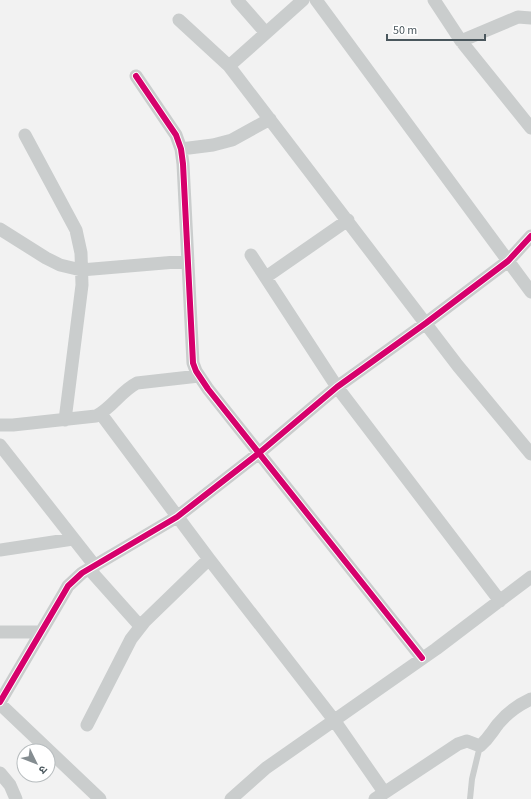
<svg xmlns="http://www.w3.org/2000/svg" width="531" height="799" viewBox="0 0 531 799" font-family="'Source Sans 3','Noto Sans Devanagari',sans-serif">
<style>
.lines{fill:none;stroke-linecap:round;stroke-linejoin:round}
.service{stroke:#cacdcd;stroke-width:6}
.minor{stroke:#cacdcd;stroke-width:13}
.cycleway-casing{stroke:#fff;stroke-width:8}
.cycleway{stroke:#d6006c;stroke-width:6}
</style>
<rect width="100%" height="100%" fill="#f2f2f2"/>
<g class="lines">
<path class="service" d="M 470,799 L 472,779 L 480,746"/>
<path class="minor" d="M 237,0 L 266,33
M 316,0 L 531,292
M 434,0 L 461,41 L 531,128
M 179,20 L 229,66 L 458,366 L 531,454
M 461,41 L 518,17 L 531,18
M 229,66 L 303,0
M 136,76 L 176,135 L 181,149 L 183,164 L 193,363 L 196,371 L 208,389 L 422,658
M 25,135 L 76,230 L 81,253 L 82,285 L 65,420
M 181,149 L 213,145 L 232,140 L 270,119
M 0,229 L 46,258 L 60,265 L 81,270 L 188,261
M 251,255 L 337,387 L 500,601
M 266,277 L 348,220
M 101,414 L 209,559 L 334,720 L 384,792
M 0,425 L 13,425 L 96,416 C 112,408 121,391 137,383 L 199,376
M 0,445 L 95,566
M 0,550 L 73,539
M 89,569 L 140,626
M 0,632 L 41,632
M 0,702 L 64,593 L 68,586 L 82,573 L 177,517 L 259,453 L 337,387 L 426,323 L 508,261 L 531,236
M 0,704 L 100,799
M 87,725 L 131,639 L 145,621 L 209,559
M 0,773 L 10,785 L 16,799
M 231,799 L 266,768 L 436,649 L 531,577
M 375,799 L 458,744 L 467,741 L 480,746 C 489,738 491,733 498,724 C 507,713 518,705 531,699"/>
<g class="cycleway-casing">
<path id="cycleway" d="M 136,76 L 176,135 L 181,149 L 183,164 L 193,363 L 196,371 L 208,389 L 422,658
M 0,702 L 64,593 L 68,586 L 82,573 L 177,517 L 259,453 L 337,387 L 426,323 L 508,261 L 531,236"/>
</g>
<use href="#cycleway" class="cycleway"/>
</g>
<g transform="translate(36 763) rotate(133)"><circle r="19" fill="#ffffff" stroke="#b7bcbe"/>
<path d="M0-3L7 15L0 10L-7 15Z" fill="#858d91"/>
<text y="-6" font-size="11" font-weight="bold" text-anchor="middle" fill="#4a575d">उ</text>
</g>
<path d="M387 34v6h98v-6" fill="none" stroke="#4a575d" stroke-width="2"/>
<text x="393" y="34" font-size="12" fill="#4a575d" stroke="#ffffff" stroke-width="3" paint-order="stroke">50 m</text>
</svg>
